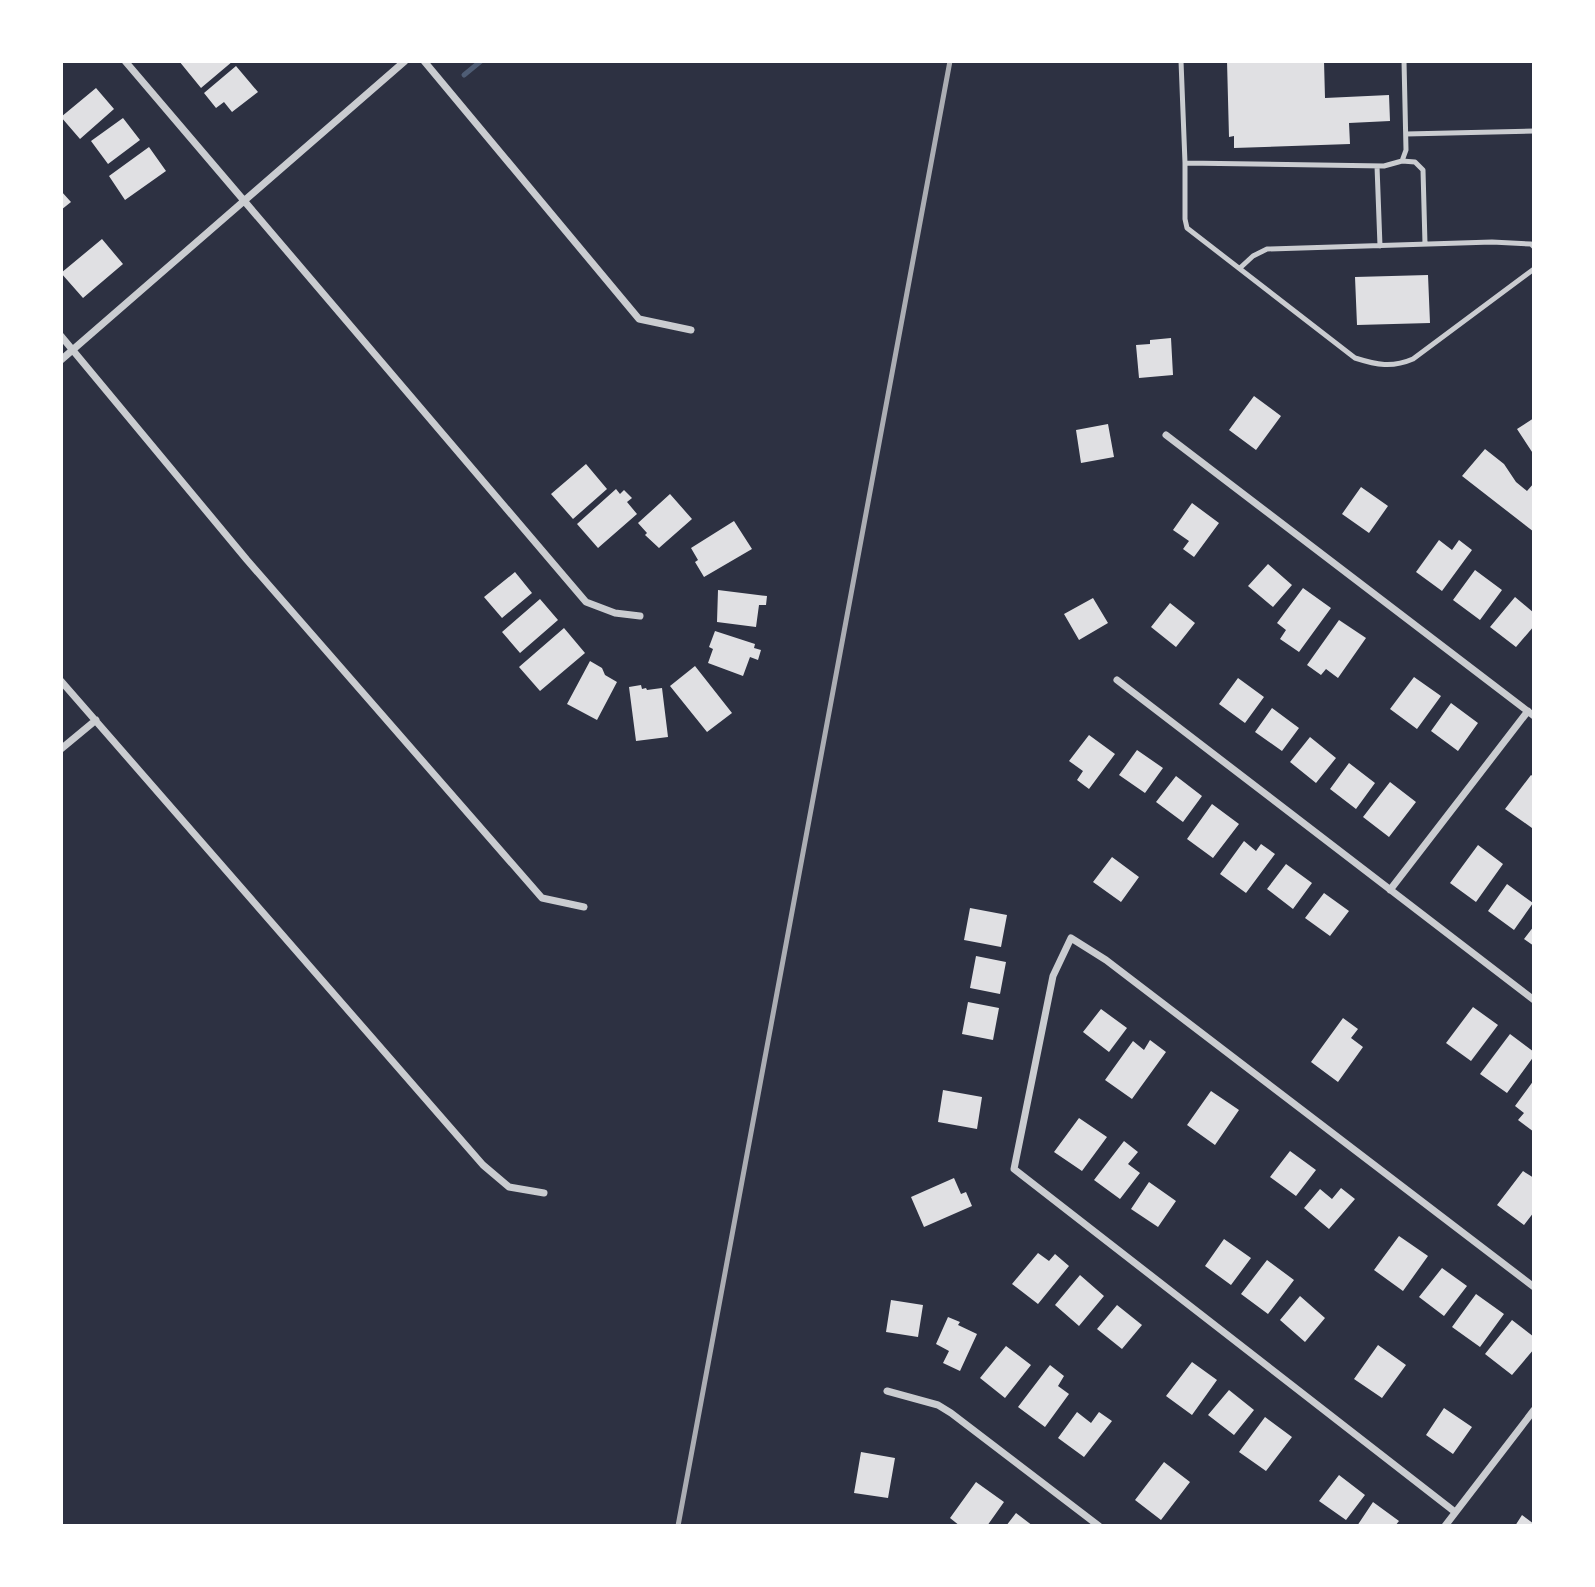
<svg xmlns="http://www.w3.org/2000/svg" width="1595" height="1587" viewBox="0 0 1595 1587" font-family="Overpass,sans-serif">
<style>
.lines{fill:none;stroke-linecap:round;stroke-linejoin:round}
.stream{stroke:#4f5d75;stroke-width:5}
.building{fill:#e0e0e3}
.service{stroke:#caccd0;stroke-width:5}
.minor{stroke:#caccd0;stroke-width:7}
.rail{stroke:#abadb3;stroke-width:5}
</style>
<rect width="100%" height="100%" fill="#2d3142"/>
<g class="lines">
<path class="stream" d="M 464,75 L 481,61"/>
</g>
<path class="building" d="M 179,61 L 233,61 L 201,88 Z
M 1227,61 L 1324,61 L 1325,98 L 1389,95 L 1390,121 L 1349,123 L 1350,144 L 1234,148 L 1234,136 L 1229,137 Z
M 236,66 L 258,92 L 232,112 L 224,102 L 216,108 L 204,93 Z
M 96,88 L 114,109 L 80,139 L 61,117 Z
M 123,118 L 140,140 L 108,164 L 91,141 Z
M 149,147 L 166,171 L 125,200 L 109,176 Z
M 61,191 L 71,202 L 61,210 Z
M 102,239 L 123,264 L 83,298 L 61,273 Z
M 1428,275 L 1430,323 L 1357,325 L 1355,277 Z
M 1171,338 L 1173,375 L 1139,378 L 1136,345 L 1150,344 L 1150,340 Z
M 1254,396 L 1281,416 L 1256,450 L 1229,430 Z
M 1534,418 L 1534,455 L 1517,429 Z
M 1108,424 L 1114,457 L 1081,463 L 1076,430 Z
M 1485,449 L 1504,464 L 1516,482 L 1527,491 L 1534,483 L 1534,532 L 1462,476 Z
M 586,464 L 607,489 L 573,519 L 551,494 Z
M 1361,487 L 1388,506 L 1369,533 L 1342,514 Z
M 616,489 L 620,494 L 624,490 L 632,498 L 627,502 L 637,514 L 598,548 L 577,524 Z
M 670,494 L 692,519 L 659,548 L 645,535 L 647,533 L 638,523 Z
M 1192,503 L 1219,523 L 1194,557 L 1183,549 L 1189,541 L 1173,530 Z
M 734,521 L 752,549 L 704,577 L 695,562 L 698,560 L 691,548 Z
M 1439,540 L 1452,550 L 1459,540 L 1472,550 L 1442,591 L 1416,572 Z
M 1268,564 L 1292,585 L 1273,607 L 1248,586 Z
M 1475,570 L 1502,590 L 1480,620 L 1453,600 Z
M 515,572 L 532,593 L 502,618 L 484,597 Z
M 1303,588 L 1331,608 L 1299,652 L 1280,639 L 1286,630 L 1277,623 Z
M 718,590 L 767,596 L 766,605 L 759,605 L 756,627 L 717,622 Z
M 1515,597 L 1534,613 L 1534,626 L 1516,647 L 1490,627 Z
M 1093,598 L 1108,623 L 1079,640 L 1064,614 Z
M 540,599 L 558,620 L 520,653 L 502,632 Z
M 1170,603 L 1195,623 L 1176,647 L 1151,627 Z
M 1339,620 L 1366,638 L 1338,678 L 1326,669 L 1321,675 L 1307,665 Z
M 564,628 L 585,653 L 540,691 L 519,667 Z
M 715,631 L 755,644 L 754,648 L 761,650 L 758,660 L 750,657 L 743,676 L 708,663 L 713,649 L 709,647 Z
M 590,661 L 602,668 L 605,675 L 617,682 L 597,720 L 567,704 Z
M 695,666 L 732,713 L 707,732 L 670,686 Z
M 1414,677 L 1441,696 L 1417,729 L 1390,709 Z
M 1238,678 L 1264,697 L 1245,723 L 1219,704 Z
M 641,685 L 642,689 L 646,688 L 647,690 L 662,688 L 668,737 L 636,741 L 629,687 Z
M 1451,703 L 1478,723 L 1458,751 L 1431,731 Z
M 1272,708 L 1299,728 L 1282,751 L 1255,732 Z
M 1089,735 L 1115,754 L 1089,789 L 1077,780 L 1083,771 L 1069,761 Z
M 1310,737 L 1336,758 L 1316,783 L 1290,762 Z
M 1137,750 L 1163,768 L 1145,793 L 1119,775 Z
M 1349,763 L 1375,783 L 1356,809 L 1330,789 Z
M 1531,775 L 1534,777 L 1532,828 L 1505,809 Z
M 1176,776 L 1202,796 L 1183,822 L 1156,802 Z
M 1390,782 L 1416,802 L 1389,837 L 1363,817 Z
M 1212,804 L 1239,824 L 1213,858 L 1187,839 Z
M 1244,841 L 1256,851 L 1261,844 L 1275,854 L 1246,893 L 1220,874 Z
M 1478,845 L 1503,864 L 1476,902 L 1450,883 Z
M 1112,857 L 1139,877 L 1121,902 L 1093,882 Z
M 1286,864 L 1312,883 L 1293,909 L 1267,889 Z
M 1507,884 L 1533,903 L 1514,930 L 1488,911 Z
M 1324,893 L 1349,911 L 1330,936 L 1305,918 Z
M 970,908 L 1007,915 L 1001,947 L 964,940 Z
M 1534,926 L 1534,946 L 1524,939 Z
M 976,956 L 1006,962 L 1000,994 L 970,988 Z
M 968,1002 L 999,1008 L 993,1040 L 962,1034 Z
M 1473,1007 L 1498,1025 L 1471,1061 L 1446,1043 Z
M 1101,1009 L 1127,1028 L 1109,1052 L 1083,1032 Z
M 1343,1018 L 1358,1029 L 1351,1038 L 1363,1047 L 1338,1082 L 1311,1062 Z
M 1510,1034 L 1534,1052 L 1534,1056 L 1507,1093 L 1480,1074 Z
M 1150,1040 L 1166,1052 L 1132,1099 L 1105,1080 L 1133,1041 L 1144,1050 Z
M 1534,1080 L 1534,1132 L 1518,1120 L 1524,1113 L 1515,1106 Z
M 943,1090 L 982,1097 L 977,1129 L 938,1122 Z
M 1211,1091 L 1239,1110 L 1215,1145 L 1187,1125 Z
M 1079,1118 L 1107,1137 L 1082,1171 L 1054,1152 Z
M 1124,1141 L 1138,1152 L 1128,1164 L 1140,1173 L 1120,1199 L 1094,1180 Z
M 1290,1151 L 1316,1170 L 1296,1196 L 1270,1177 Z
M 1523,1171 L 1534,1178 L 1534,1212 L 1524,1225 L 1497,1205 Z
M 954,1178 L 961,1194 L 966,1192 L 972,1206 L 924,1227 L 911,1197 Z
M 1149,1182 L 1176,1201 L 1158,1227 L 1131,1209 Z
M 1341,1188 L 1355,1199 L 1329,1229 L 1304,1208 L 1320,1189 L 1332,1199 Z
M 1399,1236 L 1428,1256 L 1403,1291 L 1374,1270 Z
M 1224,1239 L 1251,1258 L 1231,1285 L 1205,1266 Z
M 1038,1253 L 1049,1261 L 1055,1254 L 1069,1266 L 1038,1304 L 1012,1284 Z
M 1267,1260 L 1294,1280 L 1268,1314 L 1241,1294 Z
M 1442,1268 L 1467,1286 L 1444,1316 L 1419,1297 Z
M 1080,1275 L 1104,1296 L 1079,1326 L 1055,1305 Z
M 1476,1294 L 1504,1314 L 1480,1347 L 1452,1327 Z
M 1300,1296 L 1325,1318 L 1305,1342 L 1280,1320 Z
M 891,1300 L 923,1305 L 918,1337 L 886,1332 Z
M 1117,1305 L 1142,1325 L 1122,1349 L 1097,1329 Z
M 948,1317 L 960,1322 L 958,1325 L 977,1334 L 960,1371 L 943,1363 L 949,1351 L 936,1344 Z
M 1512,1320 L 1534,1337 L 1534,1349 L 1512,1375 L 1485,1354 Z
M 1378,1345 L 1406,1365 L 1382,1398 L 1354,1379 Z
M 1006,1346 L 1031,1365 L 1005,1398 L 980,1378 Z
M 1192,1362 L 1217,1380 L 1192,1415 L 1166,1396 Z
M 1050,1365 L 1064,1376 L 1058,1386 L 1069,1394 L 1045,1427 L 1018,1407 Z
M 1229,1390 L 1254,1410 L 1234,1435 L 1208,1415 Z
M 1444,1408 L 1472,1427 L 1453,1454 L 1426,1435 Z
M 1077,1412 L 1091,1423 L 1099,1412 L 1112,1421 L 1084,1457 L 1058,1438 Z
M 1265,1417 L 1292,1437 L 1266,1471 L 1239,1452 Z
M 861,1452 L 895,1458 L 888,1498 L 854,1493 Z
M 1164,1462 L 1190,1482 L 1161,1520 L 1135,1500 Z
M 1339,1475 L 1365,1495 L 1346,1520 L 1319,1501 Z
M 976,1482 L 1004,1502 L 987,1526 L 960,1526 L 950,1518 Z
M 1373,1502 L 1399,1521 L 1395,1526 L 1357,1526 Z
M 1016,1513 L 1033,1526 L 1006,1526 Z
M 1522,1515 L 1534,1524 L 1534,1526 L 1515,1526 Z"/>
<g class="lines">
<path class="service" d="M 1181,61 L 1185,163 L 1384,166 L 1402,161 L 1406,150 L 1404,61
M 1406,134 L 1534,131
M 1402,161 L 1415,162 L 1423,170 L 1425,244
M 1185,163 L 1185,219 L 1187,228 L 1355,358 C 1377,365 1392,368 1413,359 L 1534,269
M 1377,166 L 1380,246
M 1240,268 L 1253,256 L 1267,249 L 1492,242 L 1531,244 L 1534,247"/>
<path class="minor" d="M 125,61 L 586,602 L 615,613 L 640,616
M 424,61 L 639,319 L 691,330
M 61,336 L 247,560 L 542,898 L 584,907
M 61,360 L 405,61
M 1166,435 L 1534,716
M 1117,680 L 1534,1000
M 61,681 L 483,1165 L 509,1187 L 544,1193
M 61,749 L 96,720
M 1390,890 L 1528,711
M 887,1391 L 938,1405 L 951,1413 L 1099,1526
M 1455,1512 L 1014,1169 L 1053,976 L 1071,938 L 1106,960 L 1534,1287
M 1445,1526 L 1534,1410"/>
<path class="rail" d="M 678,1526 L 950,61"/>
</g>
<rect width="1595" height="1587" fill="none" stroke="#ffffff" stroke-width="126"/>
</svg>
